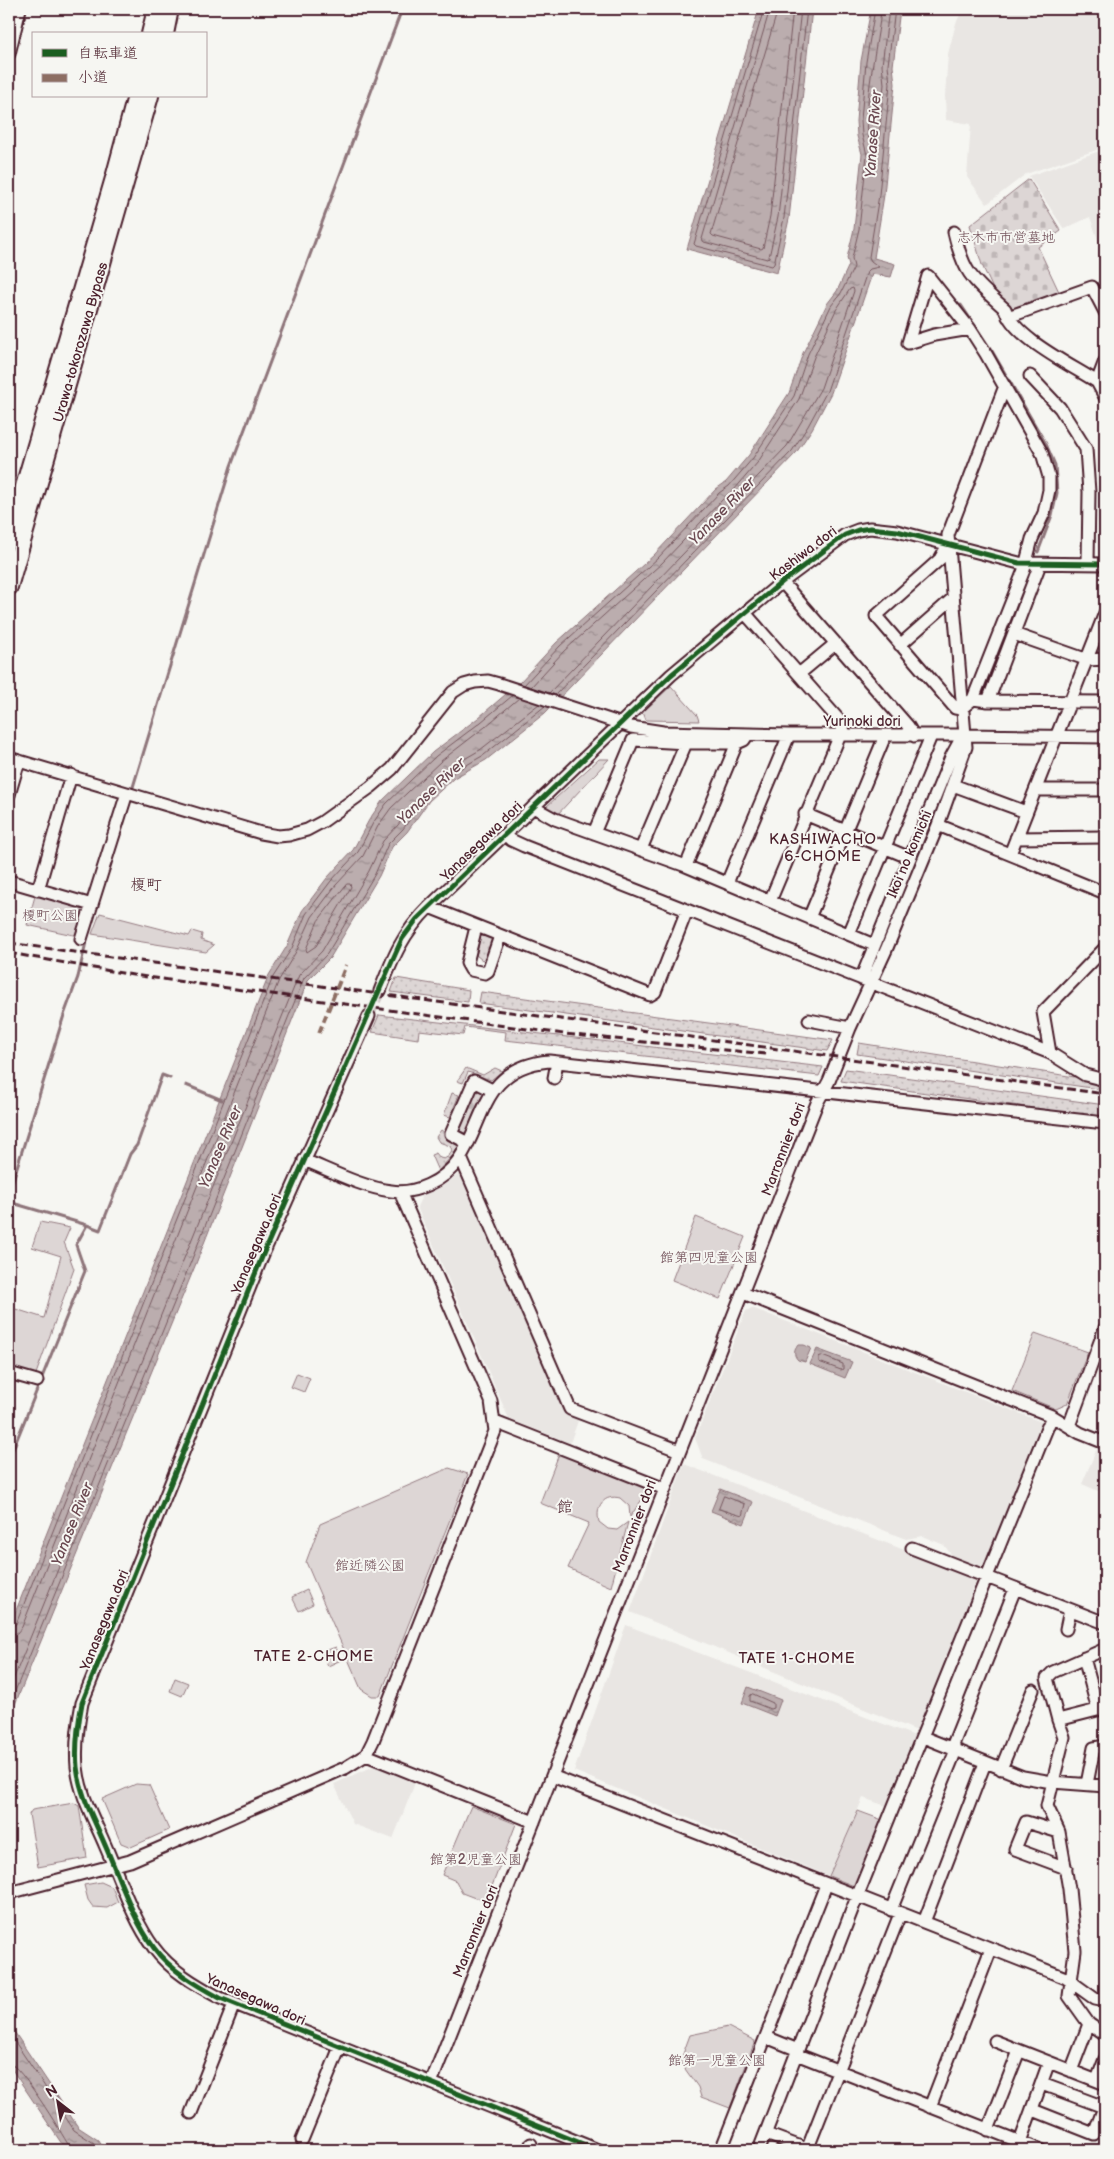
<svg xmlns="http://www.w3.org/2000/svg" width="1114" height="2159" viewBox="0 0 1114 2159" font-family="'Balsamiq Sans','Klee One',sans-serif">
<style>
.built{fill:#e9e6e3}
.grass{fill:url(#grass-dots);stroke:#947a80}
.forest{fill:url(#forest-firs);stroke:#947a80}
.cemetery{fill:url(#cemetery-stones);stroke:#947a80}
.green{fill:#ddd6d5;stroke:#947a80}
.water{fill:url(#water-ripples);stroke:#8e747a}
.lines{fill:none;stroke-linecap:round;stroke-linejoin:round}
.shore{stroke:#77585f;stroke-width:1}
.stream{stroke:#8e747a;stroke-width:3}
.minor-tunnel{stroke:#d4cbca;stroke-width:11;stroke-dasharray:11 5.5;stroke-linecap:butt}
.minor-casing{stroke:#4a1f2b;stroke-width:15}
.highway-casing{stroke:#4a1f2b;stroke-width:20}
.minor{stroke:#f6f6f2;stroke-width:11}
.highway{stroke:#f6f6f2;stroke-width:16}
.rail{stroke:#4a1f2b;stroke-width:3;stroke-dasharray:8 4;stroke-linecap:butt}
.quiet{stroke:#8d6e63;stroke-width:4;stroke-dasharray:8 4;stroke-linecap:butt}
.cycleway-casing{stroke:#f6f6f2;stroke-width:8}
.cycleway{stroke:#1b5e20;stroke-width:5}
.labels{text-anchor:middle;stroke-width:4;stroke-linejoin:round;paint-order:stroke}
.park-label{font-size:14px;fill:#6f4d56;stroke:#f6f6f2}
.street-label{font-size:14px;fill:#4a1f2b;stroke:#f6f6f2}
.water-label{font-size:15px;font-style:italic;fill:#6c4a52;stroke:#f6f6f2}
.neighbourhood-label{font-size:15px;letter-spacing:1px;fill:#4a1f2b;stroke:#f6f6f2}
.quarter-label{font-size:16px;fill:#4a1f2b;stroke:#f6f6f2}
</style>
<defs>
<pattern id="grass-dots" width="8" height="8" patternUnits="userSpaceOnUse" patternTransform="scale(1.25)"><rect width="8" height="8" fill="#ddd6d5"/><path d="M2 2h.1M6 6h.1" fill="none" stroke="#bfb7b7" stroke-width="1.8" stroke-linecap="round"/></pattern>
<pattern id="forest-firs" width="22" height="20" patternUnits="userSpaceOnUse" patternTransform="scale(1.25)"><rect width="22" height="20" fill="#ddd6d5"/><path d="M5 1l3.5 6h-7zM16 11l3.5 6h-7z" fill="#bfb7b7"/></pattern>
<pattern id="cemetery-stones" width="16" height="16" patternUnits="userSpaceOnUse" patternTransform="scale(1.25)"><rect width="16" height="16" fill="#ddd6d5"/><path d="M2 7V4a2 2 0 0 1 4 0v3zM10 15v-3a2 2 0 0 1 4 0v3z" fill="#bfb7b7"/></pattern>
<pattern id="water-ripples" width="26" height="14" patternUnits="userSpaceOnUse" patternTransform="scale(1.25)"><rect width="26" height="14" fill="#bbadae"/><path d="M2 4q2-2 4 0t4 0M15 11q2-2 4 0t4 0" fill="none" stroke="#9a8c8e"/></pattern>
</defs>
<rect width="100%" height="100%" fill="#f6f6f2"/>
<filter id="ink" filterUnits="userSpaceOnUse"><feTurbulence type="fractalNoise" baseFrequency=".02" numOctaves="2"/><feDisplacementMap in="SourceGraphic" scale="10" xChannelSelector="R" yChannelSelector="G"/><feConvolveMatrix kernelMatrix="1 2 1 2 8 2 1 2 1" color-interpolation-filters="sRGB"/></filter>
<g filter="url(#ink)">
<path class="built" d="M 963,9 L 1105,9 L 1105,147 L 1026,174 L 987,204 L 967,177 L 971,124 L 946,120 L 945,96 L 948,54 L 956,23 Z
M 1105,149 L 1105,260 L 1090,217 L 1064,229 L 1029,176 Z
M 460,1173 L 464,1173 L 579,1418 L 570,1443 L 509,1419 L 417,1207 L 422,1196 L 443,1186 Z
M 752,1308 L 1044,1423 L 986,1569 L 953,1557 L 944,1545 L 922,1536 L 906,1539 L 703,1459 L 695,1438 L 746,1311 Z
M 1098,1446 L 1105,1449 L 1105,1494 L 1082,1484 Z
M 684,1464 L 981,1580 L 922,1733 L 630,1612 Z
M 626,1625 L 920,1738 L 892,1808 L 863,1798 L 829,1876 L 574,1771 Z
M 374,1766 L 415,1783 L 393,1839 L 353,1824 L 334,1784 Z"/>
<path class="grass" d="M 483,936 L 493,939 L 486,957 L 482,960 L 476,955 C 479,949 477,943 480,937 Z
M 396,978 L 469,990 L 468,1002 L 391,992 Z
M 481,992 L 833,1040 L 827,1051 L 479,1003 Z
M 379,1015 L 823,1067 L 819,1076 L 505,1040 L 506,1032 L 465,1027 L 463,1035 L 419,1030 L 418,1039 L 372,1032 Z
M 859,1043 L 1081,1078 L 1105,1085 L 1105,1090 L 857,1054 Z
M 466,1068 L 483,1075 L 495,1068 L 502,1071 L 491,1080 L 468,1072 L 463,1083 L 457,1081 Z
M 846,1069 L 1105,1105 L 1105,1118 L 841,1081 Z
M 452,1093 L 459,1095 L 450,1117 L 444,1115 Z
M 441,1130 L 444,1132 L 448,1140 L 459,1145 L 454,1154 L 438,1171 L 431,1155 L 436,1153 L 440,1158 L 444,1159 L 449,1156 L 452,1150 L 450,1146 L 439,1142 L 436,1137 Z"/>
<path class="forest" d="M 477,1086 L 486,1089 L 465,1136 L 457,1133 Z"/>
<path class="cemetery" d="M 1029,179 L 1061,231 L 1038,247 L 1061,296 L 1014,310 L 994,291 L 982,265 L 970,225 Z"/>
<path class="green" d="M 671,686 L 697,715 L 699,721 L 646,720 L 643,712 Z
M 599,759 L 609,759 L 556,816 L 548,812 L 546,807 Z
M 37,895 L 85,909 L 78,936 L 27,925 L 35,896 Z
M 100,913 L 189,936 L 192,931 L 202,934 L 201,940 L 214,945 L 206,952 L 92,934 Z
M 696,1217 L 745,1237 L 720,1299 L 672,1280 Z
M 40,1222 L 70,1228 L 64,1242 L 74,1269 L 36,1374 L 9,1367 L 9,1307 L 44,1318 L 61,1256 L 32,1247 Z
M 1035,1333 L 1088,1352 L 1067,1404 L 1056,1409 L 1012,1391 Z
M 297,1373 L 310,1378 L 304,1392 L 291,1387 Z
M 559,1454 L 649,1489 L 630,1517 L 629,1506 L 620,1498 C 604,1494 595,1506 599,1522 L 608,1529 L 617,1530 L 628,1522 L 611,1587 L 568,1568 L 589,1523 L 540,1503 Z
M 449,1468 L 468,1474 L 380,1696 L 372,1696 L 361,1689 L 306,1562 L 320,1524 Z
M 307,1590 L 313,1604 L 299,1611 L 292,1597 Z
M 336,1647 L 341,1660 L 328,1666 L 322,1652 Z
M 175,1678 L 188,1683 L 182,1696 L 170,1691 Z
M 136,1784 L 149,1785 L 169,1830 L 131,1847 L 121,1843 L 102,1799 Z
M 74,1803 L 79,1806 L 87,1858 L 38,1867 L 29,1814 L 32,1810 Z
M 471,1806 L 516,1824 L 487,1899 L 475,1898 L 462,1893 L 456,1881 L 442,1875 Z
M 858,1811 L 885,1821 L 859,1888 L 829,1876 Z
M 101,1882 L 112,1887 L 118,1902 L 107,1908 L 93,1907 L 88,1900 L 84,1885 Z
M 728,2027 L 755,2041 L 730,2108 L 701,2097 L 698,2087 L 680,2062 L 690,2035 Z"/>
<path class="water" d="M 759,9 L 812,9 L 789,219 L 777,273 L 687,249 Z
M 871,9 L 900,9 L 893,66 L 895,84 L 884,195 L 874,258 L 895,264 L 891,277 L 872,274 L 831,393 L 812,429 L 796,453 L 545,713 L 486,760 L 454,778 L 429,801 L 407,832 L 392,847 L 379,876 L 330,958 L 308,980 L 195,1266 L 9,1719 L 9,1628 L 269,975 L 287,946 L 302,911 L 327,878 L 353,850 L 369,820 L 382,801 L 433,752 L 478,718 L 520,682 L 556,643 L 654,555 L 716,489 L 726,482 L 749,455 L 789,393 L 803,353 L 827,304 L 837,291 L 849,265 L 847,258 L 854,229 L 862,154 L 857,136 L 856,121 L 861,61 Z
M 798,1345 L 804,1345 L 811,1348 L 805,1362 L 798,1360 C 793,1355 794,1350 798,1345 Z
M 817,1349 L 852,1362 L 845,1378 L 810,1364 Z
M 720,1489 L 753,1502 L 744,1524 L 711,1511 Z
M 748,1687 L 781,1700 L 775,1716 L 742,1703 Z
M 9,2024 L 78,2127 L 98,2140 L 104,2150 L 66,2150 L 9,2065 Z"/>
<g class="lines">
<path class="shore" d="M 764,9 L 694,244 L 696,246 L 772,266 L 774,264 L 784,218 L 807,9
M 770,9 L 702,239 L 704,242 L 767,259 L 769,257 L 778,217 L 801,9
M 778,9 L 711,234 L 713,236 L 761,249 L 763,248 L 770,216 L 793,9
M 881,9 C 880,36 855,132 875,151 L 878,148 L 884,84 L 882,65 L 889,9
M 524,685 L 560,646 L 658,558 L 719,493 L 729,486 L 753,458 L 794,396 L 808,354 L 831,306 L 841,293 L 854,267 L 852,258 L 859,229 L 867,155 L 862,135 L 861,120 L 866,62 L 875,9
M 531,687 L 564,651 L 662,563 L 724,498 L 734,490 L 758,462 L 799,399 L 814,357 L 836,310 L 850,289 L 853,288 L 854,291 L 821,388 L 787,446 L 549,693
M 555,695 L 792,451 L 808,426 L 827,391 L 867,272 L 870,269 L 879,267 L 871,261 L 869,257 L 879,195 L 890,84 L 888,65 L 895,9
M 347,884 L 350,884 L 351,887 L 316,946 L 307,952 L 306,949 L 318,921 Z
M 822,1356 L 843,1364 L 843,1369 L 841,1370 L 819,1362 L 819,1357 Z
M 724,1496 L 745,1504 L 742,1516 L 719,1509 Z
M 9,1628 L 16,1624 L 273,977 L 292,948 L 306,914 L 331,881 L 358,852 L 373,823 L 386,804 L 436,756 L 481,722 L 512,696
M 9,1634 L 17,1633 L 22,1627 L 279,980 L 297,950 L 312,917 L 336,885 L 363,856 L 378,826 L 391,808 L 441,761 L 485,727 L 519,698
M 9,1690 L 299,975 L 322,951 L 369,871 L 383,841 L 398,825 L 421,793 L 447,769 L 480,750 L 539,704
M 753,1694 L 773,1703 L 773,1708 L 770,1709 L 750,1701 L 750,1696 Z
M 9,1706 L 190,1264 L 304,978 L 327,954 L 375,874 L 388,844 L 403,829 L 426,797 L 451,774 L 484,755 L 545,706
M 9,2033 L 74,2130 L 94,2143 L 99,2150
M 9,2063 C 20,2064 61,2132 69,2146 L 70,2150"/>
<path class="stream" d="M 961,305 L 992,351 L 1046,444 L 1055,465 L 1057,493 L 1052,515 L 1038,552
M 133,787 L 231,466 L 402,9
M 91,925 L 119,836
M 186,1085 L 222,1100
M 9,1193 L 64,1015 L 78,977 L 87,938
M 9,1202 L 87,1225 L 76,1245 L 85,1271 L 9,1459
M 87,1225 L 100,1230 L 130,1154 L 137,1145 L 162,1075 L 170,1078"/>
<path class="minor-tunnel" d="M 369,1016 L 380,991"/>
<g class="minor-casing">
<path id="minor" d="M 9,54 L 20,9
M 954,232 C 964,275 973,280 1005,309 C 1014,338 1071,365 1097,382
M 1008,317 L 1092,287 L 1105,312
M 970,329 L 928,276 L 908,343 L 934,335 L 970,329 L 986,354 L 1042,453 L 1049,477 L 1049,490 L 1044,513 L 1032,539 L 1024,570 L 973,699
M 1105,361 L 1097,382 L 1105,397
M 1030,376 L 1060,408 L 1086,449 L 1089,492 L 1088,564
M 948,545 L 940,559 L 876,616 L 955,708 L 961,709 L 973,699 L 988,701 L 1105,702
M 782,582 L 908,726 L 914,736
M 745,613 L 838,719 L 846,735
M 1014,634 L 1088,660 L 1105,659
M 900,645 L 952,599
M 799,674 L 835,644
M 988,701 L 1040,564
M 9,758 L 261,833 L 278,836 L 289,835 L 307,830 L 322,822 L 371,787 L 392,769 L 453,692 L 464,685 L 475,682 L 488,681 L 499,684 L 631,727 L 663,732 L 789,735 L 963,735 L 1105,737
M 953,785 L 1026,812
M 1036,790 L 1105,790
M 9,795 L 19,761
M 533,807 L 555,819 L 686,866 L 874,945
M 805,814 L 910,858
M 938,825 L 1105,893
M 594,833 L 633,740 L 686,743 L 737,743 L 744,740 L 748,734
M 505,834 L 511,840 L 524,846 L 1050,1053 L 1085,1075 L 1105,1080
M 1016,838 L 1105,837
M 641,849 L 686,743
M 1010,854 L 1105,613
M 686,866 L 737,743
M 9,881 L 92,905
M 727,883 L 789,735
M 38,890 L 71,775
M 770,901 L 840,735
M 429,907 L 650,995 L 655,992 L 687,910
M 809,918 L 885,736
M 476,927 L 467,963 L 471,970 L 485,973 L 488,971 L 500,936
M 849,934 L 931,736
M 81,939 L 127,793
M 861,979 L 951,757 L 963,735
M 380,991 C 393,957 403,933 429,907 L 671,675 L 782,582 L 845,535 L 858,530 L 870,528 L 897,531 L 1019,563 L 1105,564
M 369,1016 L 264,1252 L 82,1703 C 78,1724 75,1745 77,1767 C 80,1795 94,1819 105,1845 C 120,1879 132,1918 154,1948 C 170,1970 196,1985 220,1998 L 598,2150
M 809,1020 L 850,1028
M 1050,1053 L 1043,1012 L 1105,948
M 554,1078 L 557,1062
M 468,1143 L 451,1134 L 474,1081 L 492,1090
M 461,1158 L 570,1409 L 680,1451
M 304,1160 C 331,1171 362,1187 391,1191 C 403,1193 417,1190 428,1185 C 492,1157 463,1069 549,1061 L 1105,1123
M 743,1293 L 1052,1416 L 1080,1433 L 1105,1443
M 9,1373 L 37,1381
M 495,1422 L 665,1489
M 1069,1426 L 1105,1328
M 912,1548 L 1105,1623
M 1066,1629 L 1070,1610
M 1105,1649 L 1053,1672 L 1047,1678 L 1058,1720 L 1064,1737 L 1047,1806 L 1059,1832 L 1069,1889 L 1075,1951 L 1069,1996 L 1089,2024 L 1105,2035
M 1084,1658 L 1098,1710
M 1058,1720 L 1105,1708
M 923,1737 L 1023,1777 L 1052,1782 L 1105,1786
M 366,1755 L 534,1822
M 1001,1769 L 1033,1690
M 552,1776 L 1066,1978 L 1095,1999 L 1105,2001
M 1087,1784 L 1094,1748 L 1105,1746
M 1059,1832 L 1026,1822 L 1015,1849 L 1066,1868
M 9,1893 L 130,1861 L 345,1768 L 366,1755 L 373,1741 L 495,1431 L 491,1401 L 400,1192
M 891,1910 L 954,1755 L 954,1742 L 1015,1589
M 924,1922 L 985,1763
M 766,2037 L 798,2050
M 995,2041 L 1105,2084
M 796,2054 L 1041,2150
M 1071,2071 L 1089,2024
M 1097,2080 L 1105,2059
M 431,2083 L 817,1103 L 829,1081 L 850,1028 L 886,950 L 938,825 L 966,747 L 948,535 L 1005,386
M 1042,2084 L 1104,2107
M 930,2107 L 991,1949
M 1033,2110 L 1094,2134 L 1105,2105
M 191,2113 L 234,2004
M 988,2130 L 1019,2051
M 766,2134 L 809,2150
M 302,2140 L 340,2047
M 1020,2142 L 1049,2062
M 529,2150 L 531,2144
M 721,2150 L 826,1885
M 759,2150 L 857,1897 L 1052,1416
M 807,2150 L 900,1914"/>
</g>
<g class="highway-casing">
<path id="highway" d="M 150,34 L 156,9
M 165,34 L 170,9
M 9,538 L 114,178 L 136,96
M 9,587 L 150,96"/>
</g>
<use href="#minor" class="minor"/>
<use href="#highway" class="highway"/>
<path class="rail" d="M 9,943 L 1105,1094
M 9,953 L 133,975 L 564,1034 L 766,1054"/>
<path class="quiet" d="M 319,1033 L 346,965"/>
<g class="cycleway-casing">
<path id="cycleway" d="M 598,2150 L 220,1998 C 196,1985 170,1970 154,1948 C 132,1918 120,1879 105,1845 C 94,1819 80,1795 77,1767 C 75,1745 78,1724 82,1703 L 264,1252 L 393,959 L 402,939 L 417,919 L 671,675 L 782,582 L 845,535 L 858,530 L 870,528 L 897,531 L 1019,563 L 1105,564"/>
</g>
<use href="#cycleway" class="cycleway"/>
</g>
</g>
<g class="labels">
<g class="park-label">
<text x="1006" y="242">志木市市営墓地</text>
<text x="50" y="920">榎町公園</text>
<text x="709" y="1262">館第四児童公園</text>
<text x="370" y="1570">館近隣公園</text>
<text x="476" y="1864">館第2児童公園</text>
<text x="717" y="2065">館第一児童公園</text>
</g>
<g class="street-label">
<text transform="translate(80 342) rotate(-74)" y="5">Urawa-tokorozawa Bypass</text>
<text transform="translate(803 553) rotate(-37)" y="5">Kashiwa dori</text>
<text x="862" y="726">Yurinoki dori</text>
<text transform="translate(481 841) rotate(-44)" y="5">Yanasegawa dori</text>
<text transform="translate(909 854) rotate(-67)" y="5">Ikoi no komichi</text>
<text transform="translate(783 1149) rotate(-69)" y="5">Marronnier dori</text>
<text transform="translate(256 1244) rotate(-67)" y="5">Yanasegawa dori</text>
<text transform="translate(634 1526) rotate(-69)" y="5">Marronnier dori</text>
<text transform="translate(104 1620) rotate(-68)" y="5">Yanasegawa dori</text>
<text transform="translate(475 1931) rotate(-68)" y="5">Marronnier dori</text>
<text transform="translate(256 1999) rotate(24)" y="5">Yanasegawa dori</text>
</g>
<g class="water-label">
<text transform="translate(873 134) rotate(-86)" y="5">Yanase River</text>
<text transform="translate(722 511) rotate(-46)" y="5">Yanase River</text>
<text transform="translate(431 791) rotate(-44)" y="5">Yanase River</text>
<text transform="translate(220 1147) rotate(-67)" y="5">Yanase River</text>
<text transform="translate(72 1524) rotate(-68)" y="5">Yanase River</text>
</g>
<g class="neighbourhood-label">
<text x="823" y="844">KASHIWACHO<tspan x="823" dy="17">6-CHOME</tspan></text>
<text x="314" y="1661">TATE 2-CHOME</text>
<text x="797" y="1663">TATE 1-CHOME</text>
</g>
<g class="quarter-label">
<text x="146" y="890">榎町</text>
<text x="565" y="1512">館</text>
</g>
</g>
<rect width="1114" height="2159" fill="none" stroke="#f6f6f2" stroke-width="30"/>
<rect x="15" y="15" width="1084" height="2129" fill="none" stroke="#4a1f2b" stroke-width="2" filter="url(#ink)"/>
<rect x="32" y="32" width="175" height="65" fill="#f6f6f2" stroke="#b1a0a2"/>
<rect x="42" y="49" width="25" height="8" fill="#1b5e20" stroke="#b1a0a2"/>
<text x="78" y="58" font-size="15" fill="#4a1f2b">自転車道</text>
<rect x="42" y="74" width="25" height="8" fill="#8d6e63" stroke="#b1a0a2"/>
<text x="78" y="82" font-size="15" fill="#4a1f2b">小道</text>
<g transform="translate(58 2102) rotate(329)" stroke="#f6f6f2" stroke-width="4" paint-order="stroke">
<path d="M0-4L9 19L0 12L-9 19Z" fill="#4a1f2b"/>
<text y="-8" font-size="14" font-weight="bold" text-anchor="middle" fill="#4a1f2b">N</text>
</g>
</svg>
